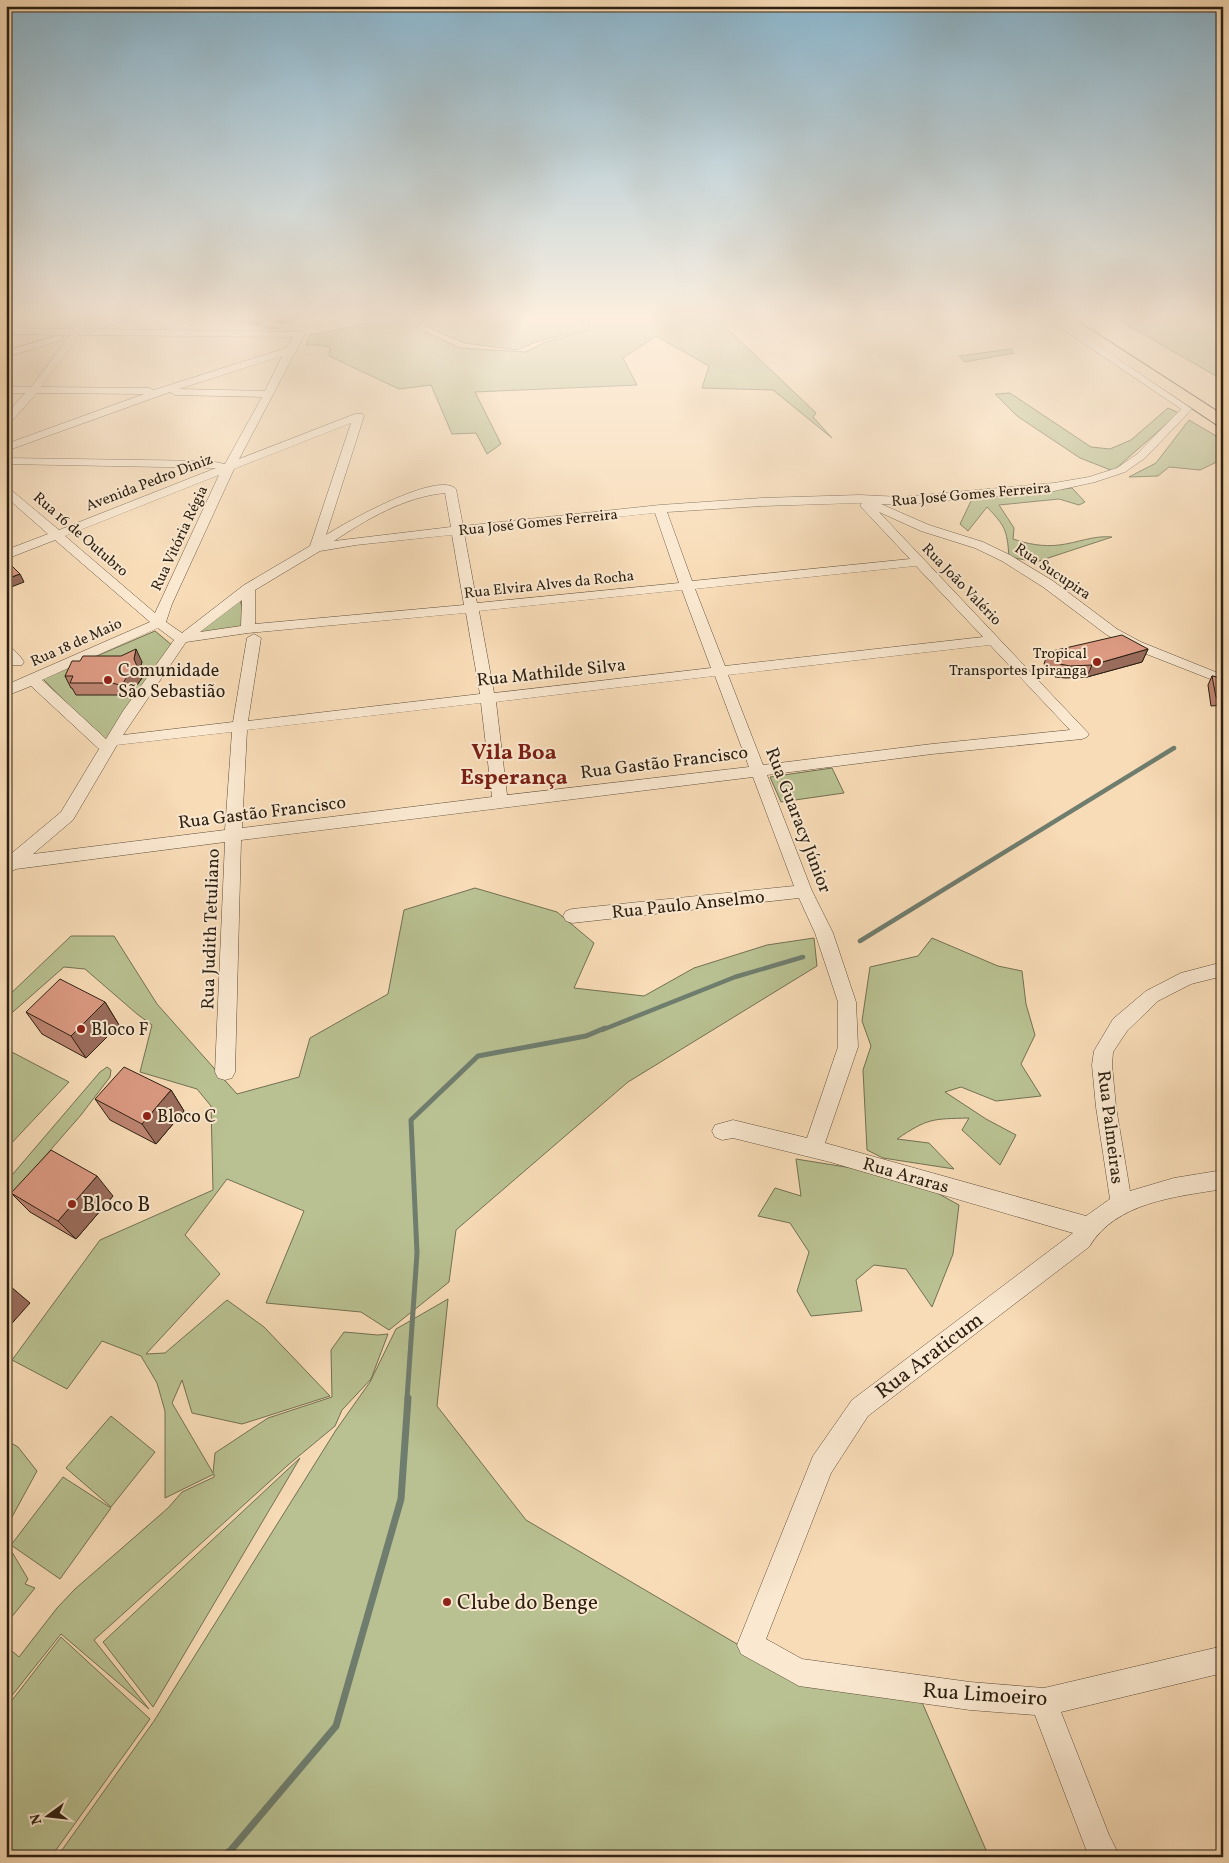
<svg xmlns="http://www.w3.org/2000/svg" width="1229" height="1863" viewBox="0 0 1229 1863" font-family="Vollkorn,serif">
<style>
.green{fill:#b9c192;stroke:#727052}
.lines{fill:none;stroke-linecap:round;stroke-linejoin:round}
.stream-far2{stroke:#6f7d6e;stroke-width:4.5}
.stream-far1{stroke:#6f7d6e;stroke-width:5}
.stream{stroke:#6f7d6e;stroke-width:7}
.minor-casing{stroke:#5e4e3a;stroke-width:1}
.highway-casing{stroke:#2b1f11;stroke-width:2}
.minor{fill:#fae8d0;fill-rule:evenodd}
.highway{fill:#f8dcb7;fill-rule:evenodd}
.wall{fill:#bd8471;stroke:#2b1f11}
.shaded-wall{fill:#9a6c5c;stroke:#2b1f11}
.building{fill:#dc9a83;stroke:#2b1f11}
.poi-dot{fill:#8f2418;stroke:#fae8d0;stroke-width:2}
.labels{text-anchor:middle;stroke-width:4;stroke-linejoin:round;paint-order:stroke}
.far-street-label{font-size:15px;fill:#2b1f11;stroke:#fae8d0}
.far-poi-label{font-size:15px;fill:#2b1f11;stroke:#fae8d0;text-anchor:end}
.poi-label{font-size:18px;fill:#2b1f11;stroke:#fae8d0;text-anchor:start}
.street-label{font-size:18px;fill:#2b1f11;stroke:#fae8d0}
.near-poi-label{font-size:21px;fill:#2b1f11;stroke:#fae8d0;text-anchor:start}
.near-street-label{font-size:21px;fill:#2b1f11;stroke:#fae8d0}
.district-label{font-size:22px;font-weight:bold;fill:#7a1f14;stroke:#fae8d0}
</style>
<rect width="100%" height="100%" fill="#f8dcb7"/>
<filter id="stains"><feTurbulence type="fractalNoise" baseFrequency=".004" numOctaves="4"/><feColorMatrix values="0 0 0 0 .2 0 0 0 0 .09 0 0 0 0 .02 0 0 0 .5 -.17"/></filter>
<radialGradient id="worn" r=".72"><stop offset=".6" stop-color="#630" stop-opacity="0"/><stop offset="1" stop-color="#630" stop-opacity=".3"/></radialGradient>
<path class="green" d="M 205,315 L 240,315 L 256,325 L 263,322 L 271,327 L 279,328 L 273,329 L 257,325 L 195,317 Z
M 426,315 L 581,315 L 585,329 L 536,342 L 517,350 L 465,343 L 407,319 Z
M 587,315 L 713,315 L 816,413 L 813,417 L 832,438 L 773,390 L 702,388 L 709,366 L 656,336 L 623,358 L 637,385 L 475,392 L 501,444 L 487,454 L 476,433 L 452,434 L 431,385 L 399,389 L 329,356 L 330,347 L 310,344 L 306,346 L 310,335 L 402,317 L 422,330 L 460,348 L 526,352 L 546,342 L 589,330 Z
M 1115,315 L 1223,315 L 1223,380 L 1113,317 Z
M 1011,349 L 1014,353 L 965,362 L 959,356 Z
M 1010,393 L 1091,447 L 1110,449 L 1131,440 L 1168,408 L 1179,413 L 1113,471 L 1080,458 L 1017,416 L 995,394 Z
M 1189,420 L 1223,440 L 1223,459 L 1200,470 L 1169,467 L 1158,476 L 1129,477 L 1156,463 Z
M 1072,488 L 1085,502 L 1079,505 L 1059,499 L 999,505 L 1014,528 L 1013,539 C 1027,544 1044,547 1059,545 C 1077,543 1094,535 1112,537 L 1036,562 L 1009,557 C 1007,529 1005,526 987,507 L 968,531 L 960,524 L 972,499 Z
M 240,598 L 246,627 L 195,635 Z
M 155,631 L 173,646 L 110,739 L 102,740 L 43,679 Z
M 832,768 L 844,793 L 781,802 L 770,777 Z
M 475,888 L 557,912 L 594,943 L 574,988 L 644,996 L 694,968 L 767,945 L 814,938 L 817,966 L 628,1082 L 456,1230 L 449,1282 L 389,1330 L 361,1312 L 266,1303 L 304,1211 L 227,1179 L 185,1235 L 220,1274 L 146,1354 L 165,1353 L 227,1300 L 264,1327 L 330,1396 L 242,1424 L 192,1413 L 182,1380 L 172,1403 L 213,1473 L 215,1453 L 268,1418 L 332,1397 L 331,1350 L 344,1332 L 378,1335 L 388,1334 L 371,1379 L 342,1410 L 335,1426 L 288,1465 L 94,1640 L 149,1709 L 61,1634 L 6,1703 L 6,1646 L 19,1657 L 57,1608 L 75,1589 L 168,1508 L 182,1492 L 214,1477 L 214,1474 L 165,1498 L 165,1411 L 157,1383 L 141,1356 L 102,1341 L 67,1389 L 12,1360 L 100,1240 L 213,1190 L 211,1106 L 197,1089 L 140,1072 L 152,1025 L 137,1014 L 85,969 L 64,967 L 6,1018 L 6,998 L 71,936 L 114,936 L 157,1004 L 237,1094 L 299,1077 L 310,1038 L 388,994 L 404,910 Z
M 932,938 L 998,966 L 1022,971 L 1026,1004 L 1035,1035 L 1021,1064 L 1041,1096 L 996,1101 L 961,1087 L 945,1092 L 986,1119 L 1016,1135 L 1000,1165 L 962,1130 L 969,1118 C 932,1119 928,1118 897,1139 L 929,1143 L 954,1169 L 883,1158 L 867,1150 L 863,1070 L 871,1046 L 862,1021 L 870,967 L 918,956 Z
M 6,1049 L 69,1082 L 6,1149 Z
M 107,1067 L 111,1070 L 110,1077 L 81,1115 L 6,1201 L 6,1182 L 100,1072 Z
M 796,1159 L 908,1177 L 959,1205 L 953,1254 L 932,1307 L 906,1269 L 874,1265 L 856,1280 L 862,1311 L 811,1316 L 797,1291 L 809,1252 L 790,1223 L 758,1216 L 775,1188 L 801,1196 Z
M 448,1299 L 437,1406 L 526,1520 L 805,1684 L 921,1700 L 989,1857 L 57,1857 L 154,1721 L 336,1430 L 370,1382 L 396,1329 Z
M 111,1416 L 155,1452 L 111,1507 L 66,1468 Z
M 6,1440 L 18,1447 L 37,1471 L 6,1528 Z
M 300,1458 L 153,1707 L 103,1642 Z
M 63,1477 L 111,1508 L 60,1579 L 11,1545 Z
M 6,1542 L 28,1579 L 25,1584 L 35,1588 L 6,1624 Z
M 61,1637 L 150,1719 L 51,1857 L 6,1857 L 6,1708 Z"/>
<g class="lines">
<path class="stream-far2" d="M 860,941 L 1174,748
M 602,1030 L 735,977 L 803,957"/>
<path class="stream-far1" d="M 407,1399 L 417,1253 L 411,1120 L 478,1056 L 586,1036 L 605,1028"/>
<path class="stream" d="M 221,1857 L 231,1850 L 336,1726 L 401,1499 L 408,1398"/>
<g class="minor-casing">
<path id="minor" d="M 84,315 L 94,315 L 84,329 L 91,329 L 91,325 L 127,315 L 142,315 L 140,317 L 97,329 L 303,332 L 305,334 L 239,459 L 355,414 L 363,414 L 364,416 L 326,535 C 345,523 438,470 456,489 L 463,526 L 660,505 L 762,498 L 860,495 L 901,497 L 1054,483 L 1089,477 L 1117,468 L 1137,454 L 1181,409 L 1042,315 L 1053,315 L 1192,409 L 1145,458 L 1125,472 L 1095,482 L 1054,491 L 901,505 L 881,504 L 929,525 L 983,542 L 1010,555 L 1053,581 L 1117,629 L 1141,642 L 1223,675 L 1223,684 L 1131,648 L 1107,635 L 1043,587 L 1002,561 L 975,548 L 921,531 L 879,512 L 1089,734 L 1087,737 L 1082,739 L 932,754 L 767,775 L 812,891 L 833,933 L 856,1002 L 858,1047 L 825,1143 L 1086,1216 L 1110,1199 L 1096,1107 L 1092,1065 L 1094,1051 L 1113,1019 L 1146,991 L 1181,973 L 1223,962 L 1223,976 L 1191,984 L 1158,1001 L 1127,1031 L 1113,1052 L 1112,1065 L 1116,1107 L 1130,1191 L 1174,1178 L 1223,1170 L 1223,1189 C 1175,1197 1116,1202 1089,1247 L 868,1416 L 831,1473 L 766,1639 L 802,1659 L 970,1682 L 1044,1688 L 1223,1646 L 1223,1673 L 1061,1712 L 1109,1835 L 1120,1857 L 1089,1857 L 1035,1715 L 970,1710 L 799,1686 L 741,1654 L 737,1645 L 813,1456 L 852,1400 L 1073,1233 L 830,1162 L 733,1138 L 722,1140 L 715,1137 L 712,1131 L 715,1125 L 733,1120 L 807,1138 L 838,1047 L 838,1002 L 815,933 L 799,898 L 572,923 L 566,921 L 563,916 L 566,911 L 572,909 L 794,886 L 753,777 L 241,840 L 235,1072 L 232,1078 L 225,1080 L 218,1078 L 215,1072 L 225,842 L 16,869 L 6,874 L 6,858 L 61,812 L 99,749 L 31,686 L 6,696 L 6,685 L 150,622 L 55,540 L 6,559 L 6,550 L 48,534 L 6,497 L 6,488 L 10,489 L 59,530 L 216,468 L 6,464 L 6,458 L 210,461 L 225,464 L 262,397 L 175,395 L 170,392 L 6,451 L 6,444 L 144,394 L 37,393 L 10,423 L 6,424 L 6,414 L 25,393 L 6,393 L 6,387 L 31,387 L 70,335 L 6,334 L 6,328 L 74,329 ZM 80,335 L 293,337 L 286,348 L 154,390 L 149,388 L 41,387 ZM 282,356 L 265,391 L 179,389 ZM 351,423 L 310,546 L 244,585 L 182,633 L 166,622 L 172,604 L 234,469 ZM 219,475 L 155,613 L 65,536 ZM 445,493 L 451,527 L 334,541 C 367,519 404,497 445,493 ZM 862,503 L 860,505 L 862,508 L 910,559 L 692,581 L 667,512 L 762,506 ZM 655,513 L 679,583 L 477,603 L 464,533 ZM 452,535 L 464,605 L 255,624 L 255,590 L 320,551 L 356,545 ZM 916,566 L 983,637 L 725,666 L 695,589 ZM 682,590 L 711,668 L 494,693 L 479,611 ZM 242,600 L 241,626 L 200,632 ZM 466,613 L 480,694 L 248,721 L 261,638 L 254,634 L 247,638 L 233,722 L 123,735 L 186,642 L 248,633 ZM 158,628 L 174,640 L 123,711 L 106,739 L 42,680 ZM 990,645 L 1070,730 L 932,744 L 763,765 L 728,675 ZM 715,676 L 749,767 L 507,795 L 496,702 ZM 481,703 L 492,797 L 242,828 L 247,730 ZM 232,732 L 225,830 L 33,854 L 73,820 L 117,745 Z
M 59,335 L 64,338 L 62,340 L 6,357 L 6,351 Z
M 6,646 C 14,648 20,656 24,662 L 22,665 L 12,665 L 6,659 Z"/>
</g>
<g class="highway-casing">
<path id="highway" d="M 1052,315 L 1068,315 L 1223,415 L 1223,427 L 1217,425 Z"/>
</g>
<use href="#minor" class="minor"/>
<use href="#highway" class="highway"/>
</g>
<path class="wall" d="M 242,315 L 307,315 L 281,324 L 273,319 L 257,324 Z
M 1148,649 L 1142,662 L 1087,677 L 1066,678 L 1055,677 L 1044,664 L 1048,652 Z
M 142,662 L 139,671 L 142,678 L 137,685 L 133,687 L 129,696 L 125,698 L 117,695 L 76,695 L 72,688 L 71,688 L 65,676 Z
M 1212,676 L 1223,678 L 1223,705 L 1211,706 L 1208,685 Z
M 105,1002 L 119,1025 L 86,1058 L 42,1034 L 26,1012 Z
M 171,1090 L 184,1111 L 156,1144 L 110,1120 L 95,1099 Z
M 11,1193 L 113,1196 L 76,1239 L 30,1212 Z"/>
<path class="shaded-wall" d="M 255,315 L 272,315 L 273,319 L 257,324 Z
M 279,315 L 307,315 L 281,324 Z
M 20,574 L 24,582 L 6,589 L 6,579 Z
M 136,649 L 142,662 L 139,671 L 142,678 L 137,685 L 133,687 L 129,696 L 125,698 L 120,685 L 134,659 Z
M 1148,649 L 1142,662 L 1087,677 L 1092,665 Z
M 105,1002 L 119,1025 L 86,1058 L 71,1036 Z
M 171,1090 L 184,1111 L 156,1144 L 142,1124 Z
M 97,1176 L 113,1196 L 76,1239 L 58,1221 Z
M 10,1286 L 30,1303 L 6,1330 L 6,1290 Z"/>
<path class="building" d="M 6,560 L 20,574 L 6,579 Z
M 1122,635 L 1148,649 L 1092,665 L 1070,666 L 1060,664 L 1048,652 Z
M 136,649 L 134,659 L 137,666 L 132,673 L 128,675 L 123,683 L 120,685 L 112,683 L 70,683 L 73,676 L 65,676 L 72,661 L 80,661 L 83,656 L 121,656 Z
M 1212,676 L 1223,678 L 1223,697 L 1216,697 Z
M 60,979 L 105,1002 L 71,1036 L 26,1012 Z
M 124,1067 L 171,1090 L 142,1124 L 95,1099 Z
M 51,1150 L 97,1176 L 58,1221 L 11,1193 Z
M 6,1283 L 10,1286 L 6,1290 Z"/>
<linearGradient id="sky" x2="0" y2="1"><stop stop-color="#8ab7d0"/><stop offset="0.55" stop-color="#fcefdf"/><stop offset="1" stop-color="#fcefdf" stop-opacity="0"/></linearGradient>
<rect width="1229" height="576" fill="url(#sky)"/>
<g class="poi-dot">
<circle cx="1097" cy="662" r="5"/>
<circle cx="108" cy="680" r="5"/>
<circle cx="81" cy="1029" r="5"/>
<circle cx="147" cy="1116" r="5"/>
<circle cx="72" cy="1204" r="5"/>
<circle cx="447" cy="1602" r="5"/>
</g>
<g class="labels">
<g class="far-street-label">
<text transform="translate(149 482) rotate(-21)" y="5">Avenida Pedro Diniz</text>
<text transform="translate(971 494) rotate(-5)" y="5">Rua José Gomes Ferreira</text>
<text transform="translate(538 522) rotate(-6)" y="5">Rua José Gomes Ferreira</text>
<text transform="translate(81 534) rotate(41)" y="5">Rua 16 de Outubro</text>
<text transform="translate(179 538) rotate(-65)" y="5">Rua Vitória Régia</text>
<text transform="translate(1053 571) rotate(34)" y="5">Rua Sucupira</text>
<text transform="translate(549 584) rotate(-6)" y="5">Rua Elvira Alves da Rocha</text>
<text transform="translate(962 584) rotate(46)" y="5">Rua João Valério</text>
<text transform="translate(76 642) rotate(-24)" y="5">Rua 18 de Maio</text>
</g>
<g class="far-poi-label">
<text x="1087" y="658">Tropical<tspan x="1087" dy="17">Transportes Ipiranga</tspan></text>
</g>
<g class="poi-label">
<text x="118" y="676">Comunidade<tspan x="118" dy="21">São Sebastião</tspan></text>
<text x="91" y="1035">Bloco F</text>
<text x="157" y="1122">Bloco C</text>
</g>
<g class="street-label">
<text transform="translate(551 672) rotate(-6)" y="6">Rua Mathilde Silva</text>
<text transform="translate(664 762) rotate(-7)" y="6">Rua Gastão Francisco</text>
<text transform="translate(262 812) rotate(-7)" y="6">Rua Gastão Francisco</text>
<text transform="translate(799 820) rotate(69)" y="6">Rua Guaracy Júnior</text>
<text transform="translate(688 904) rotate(-6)" y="6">Rua Paulo Anselmo</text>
<text transform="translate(210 929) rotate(-88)" y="6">Rua Judith Tetuliano</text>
<text transform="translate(1111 1127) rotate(83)" y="6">Rua Palmeiras</text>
<text transform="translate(906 1175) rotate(16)" y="6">Rua Araras</text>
</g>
<g class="near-poi-label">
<text x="82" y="1211">Bloco B</text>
<text x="457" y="1609">Clube do Benge</text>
</g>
<g class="near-street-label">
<text transform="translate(929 1355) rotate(-37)" y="7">Rua Araticum</text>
<text transform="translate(985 1694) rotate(4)" y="7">Rua Limoeiro</text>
</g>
<g class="district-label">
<text x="514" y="759">Vila Boa<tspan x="514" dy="25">Esperança</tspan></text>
</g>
</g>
<rect width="1229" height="1863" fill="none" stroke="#f8dcb7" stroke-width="25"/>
<rect x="8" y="8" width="1214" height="1848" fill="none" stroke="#2b1f11" stroke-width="2.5"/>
<rect x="12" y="12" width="1204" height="1838" fill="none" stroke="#2b1f11"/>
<g transform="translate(48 1816) rotate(255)" stroke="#fae8d0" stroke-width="4" paint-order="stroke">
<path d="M0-4L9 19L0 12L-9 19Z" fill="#2b1f11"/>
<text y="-8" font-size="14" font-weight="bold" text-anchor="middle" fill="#2b1f11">N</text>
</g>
<rect width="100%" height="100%" filter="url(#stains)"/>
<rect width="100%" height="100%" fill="url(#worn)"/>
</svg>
